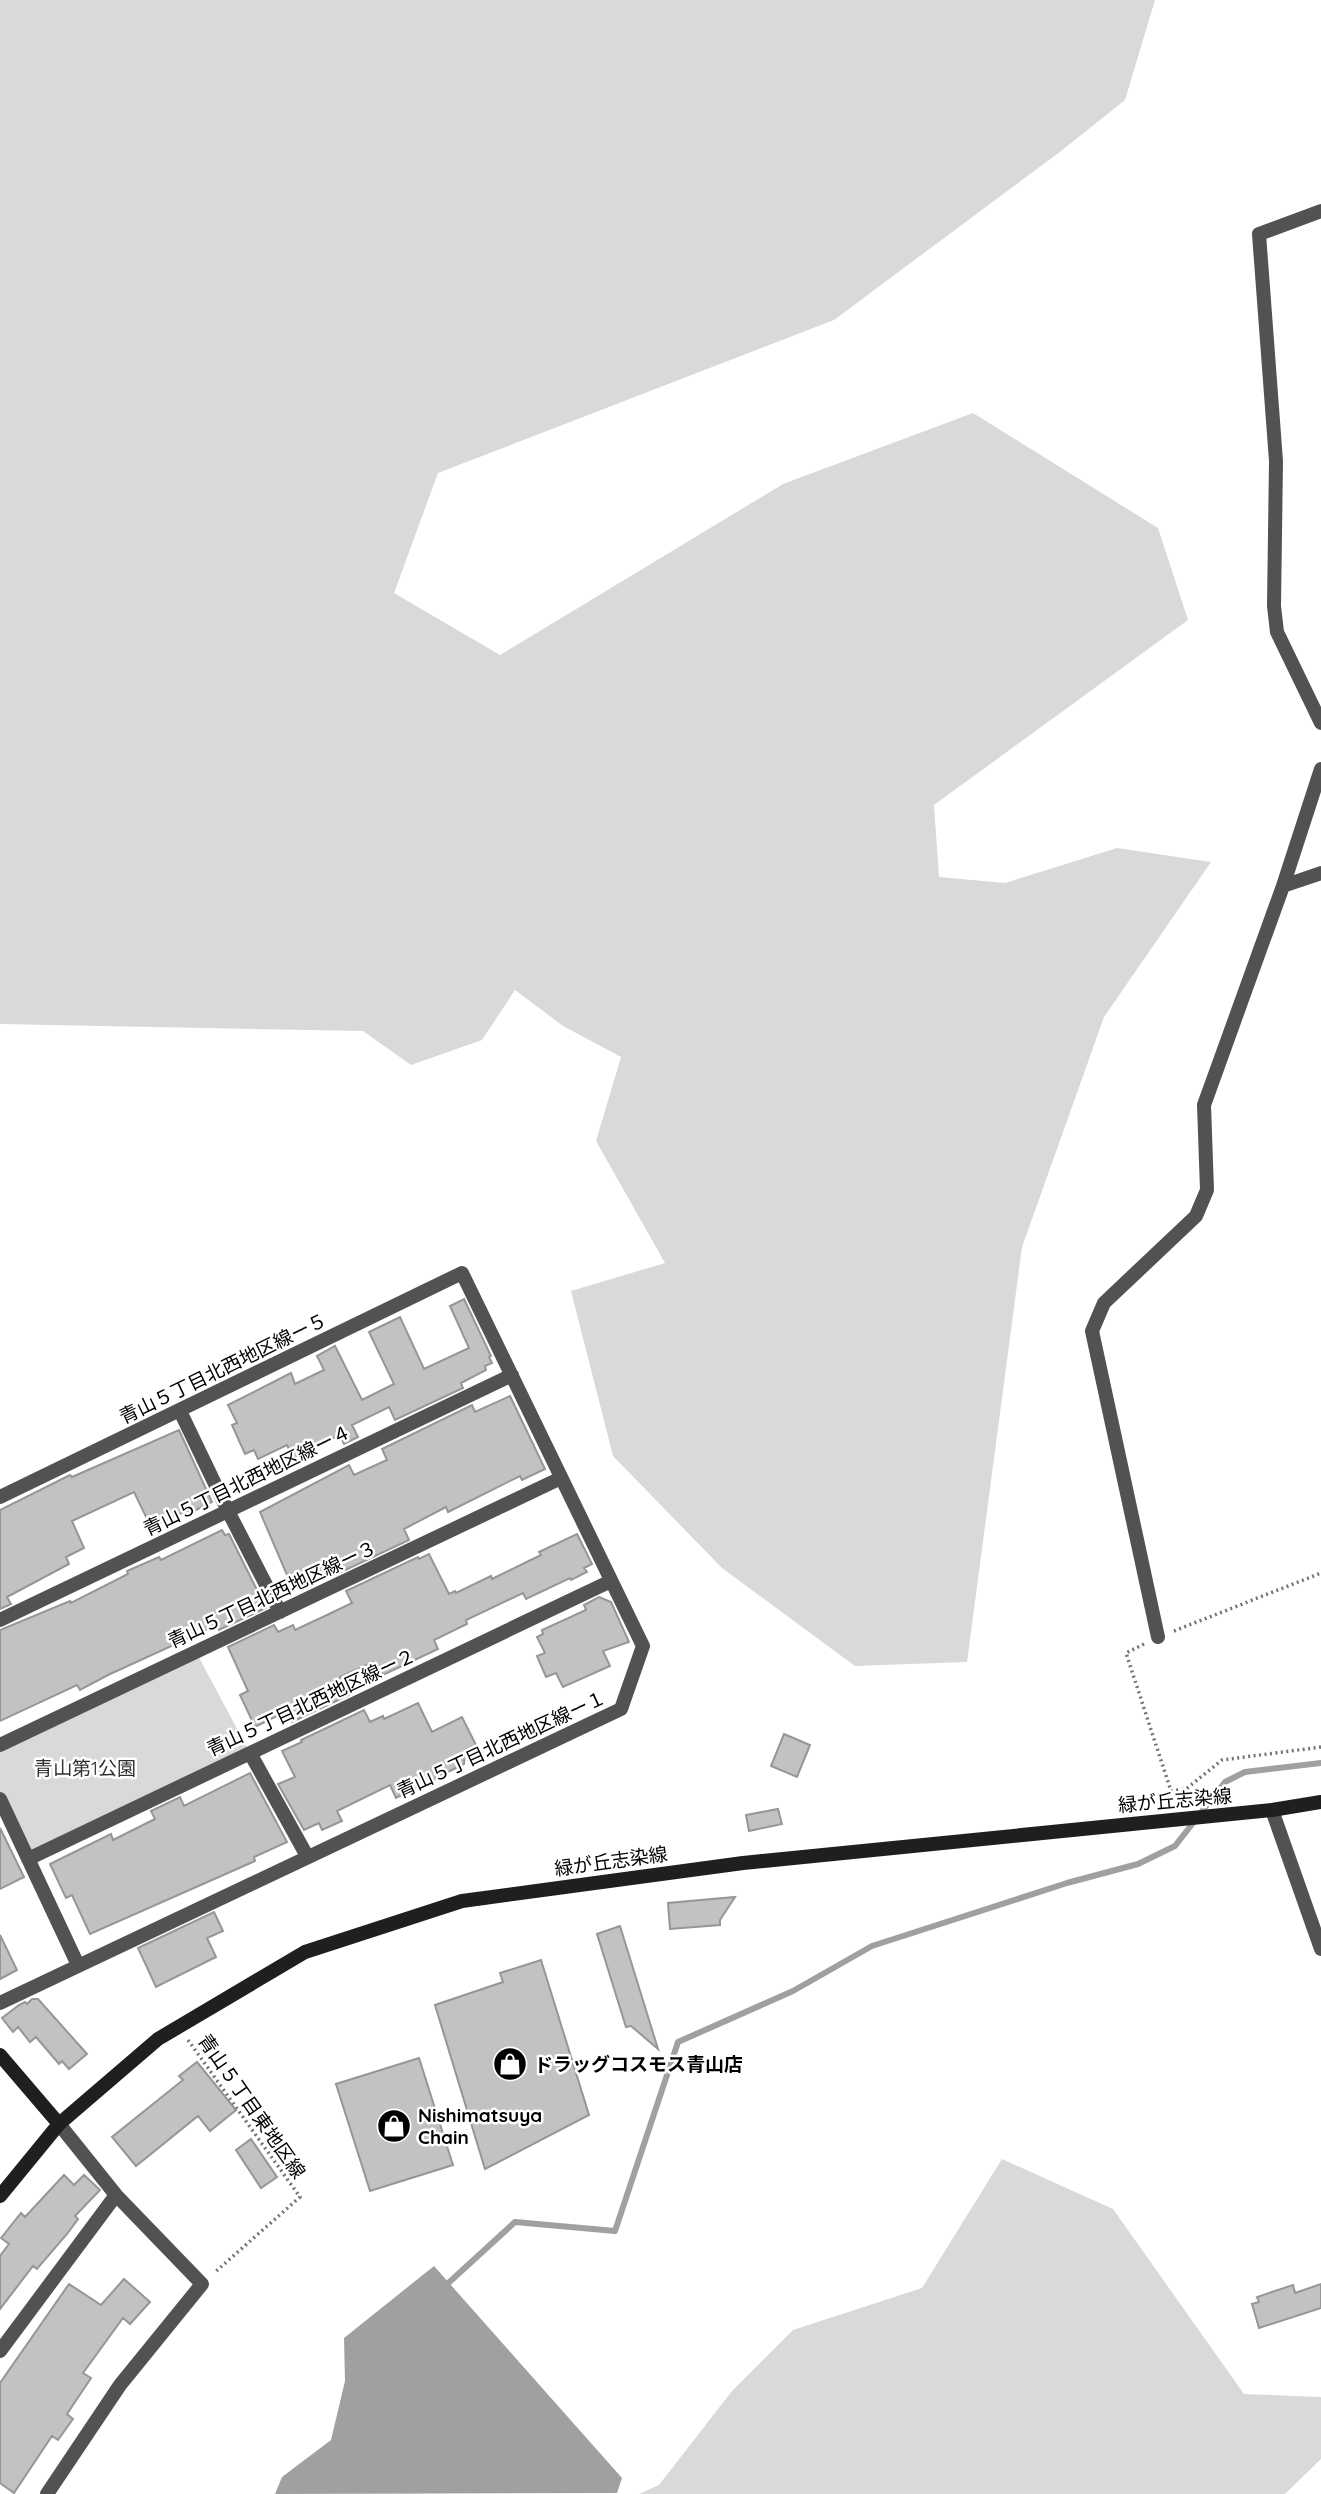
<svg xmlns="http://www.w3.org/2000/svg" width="1321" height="2494" viewBox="0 0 1321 2494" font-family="Quicksand,'Noto Sans JP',sans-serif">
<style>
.green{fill:#d9d9d9}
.water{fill:#a0a0a0}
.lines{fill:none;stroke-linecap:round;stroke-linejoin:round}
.stream{stroke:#a0a0a0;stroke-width:6}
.building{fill:#c2c2c2;stroke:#969696;stroke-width:2}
.path{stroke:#747474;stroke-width:3.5;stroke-dasharray:2 3.5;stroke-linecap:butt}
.street{stroke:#525252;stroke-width:14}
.secondary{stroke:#1f1f1f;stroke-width:14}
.labels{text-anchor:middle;stroke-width:5;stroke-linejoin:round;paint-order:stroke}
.street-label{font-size:19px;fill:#000;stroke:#fff}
.park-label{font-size:19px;fill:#303030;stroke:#fff}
.poi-label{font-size:19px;font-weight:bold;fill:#000;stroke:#fff;text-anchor:start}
</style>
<rect width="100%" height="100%" fill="#fff"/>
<path class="green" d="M 0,0 L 1155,0 L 1125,100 L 1061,151 L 834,320 L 438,473 L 394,593 L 500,655 L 783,484 L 973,413 L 1158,528 L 1188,620 L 934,805 L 939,877 L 1005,883 L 1117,848 L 1211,862 L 1104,1017 L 1022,1247 L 967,1662 L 855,1666 L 722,1568 L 613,1456 L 571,1291 L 665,1263 L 596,1141 L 621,1057 L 563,1026 L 515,990 L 482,1040 L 411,1065 L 363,1031 L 0,1024 Z
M 196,1652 L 250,1753 L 28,1859 L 0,1799 L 0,1745 Z
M 1002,2159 L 1113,2209 L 1244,2394 L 1321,2397 L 1321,2459 L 1285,2494 L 639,2494 L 659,2485 L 732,2391 L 793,2330 L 922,2288 Z"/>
<path class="water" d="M 434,2266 L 622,2478 L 617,2493 L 275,2494 L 282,2477 L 331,2440 L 345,2381 L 344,2338 Z"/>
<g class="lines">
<path class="stream" d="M 444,2287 L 515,2222 L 615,2231 L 678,2042 L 793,1991 L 872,1946 L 1067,1883 L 1138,1864 L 1175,1846 L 1225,1782 L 1245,1772 L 1321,1763"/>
</g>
<path class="building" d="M 464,1299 L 491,1356 L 489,1357 L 492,1363 L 485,1366 L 486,1370 L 461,1383 L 463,1388 L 395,1420 L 389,1407 L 352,1425 L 358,1437 L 344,1444 L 340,1435 L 293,1458 L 287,1445 L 258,1459 L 254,1450 L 245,1454 L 232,1425 L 237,1423 L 228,1405 L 291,1373 L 295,1384 L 324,1370 L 317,1356 L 335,1346 L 362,1400 L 394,1384 L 369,1332 L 400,1317 L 424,1369 L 469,1348 L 450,1306 Z
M 510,1396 L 545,1469 L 522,1480 L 520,1476 L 448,1512 L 446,1507 L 404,1529 L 409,1540 L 337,1574 L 336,1572 L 312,1584 L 311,1581 L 293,1589 L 260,1512 L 349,1465 L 354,1475 L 387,1460 L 382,1449 L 472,1405 L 475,1412 Z
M 179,1430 L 212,1502 L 190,1513 L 188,1510 L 151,1527 L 134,1492 L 72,1521 L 84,1548 L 66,1557 L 69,1564 L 7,1597 L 11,1604 L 0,1609 L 0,1510 L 70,1475 L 72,1477 Z
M 222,1530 L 225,1535 L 229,1534 L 266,1608 L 219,1630 L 217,1625 L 108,1675 L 80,1690 L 77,1685 L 0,1721 L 0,1630 L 70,1601 L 71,1603 L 128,1574 L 127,1571 L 159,1557 L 161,1560 Z
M 577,1534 L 592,1564 L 584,1568 L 587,1572 L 571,1580 L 570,1578 L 526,1599 L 523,1593 L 466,1620 L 467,1624 L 434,1640 L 438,1649 L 383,1675 L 379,1666 L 376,1668 L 373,1662 L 340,1677 L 349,1695 L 292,1722 L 287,1711 L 255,1727 L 240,1695 L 248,1691 L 228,1647 L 274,1625 L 278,1632 L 293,1625 L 295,1630 L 327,1615 L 352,1603 L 346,1591 L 418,1557 L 419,1559 L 429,1554 L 449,1594 L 455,1591 L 456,1593 L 491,1576 L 492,1579 L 541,1555 L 539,1552 Z
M 599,1597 L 611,1602 L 629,1642 L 603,1651 L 610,1666 L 563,1687 L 556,1673 L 546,1677 L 537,1656 L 545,1653 L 537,1637 L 543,1634 L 542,1630 L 586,1610 L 584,1605 Z
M 418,1703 L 432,1732 L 462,1717 L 476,1745 L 465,1750 L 464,1764 L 396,1798 L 390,1785 L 337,1811 L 342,1821 L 322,1830 L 319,1823 L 304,1830 L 278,1784 L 295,1777 L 282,1751 L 302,1742 L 301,1740 L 364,1710 L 370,1722 L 383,1716 L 384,1719 Z
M 784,1734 L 810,1745 L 797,1777 L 771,1766 Z
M 250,1773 L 287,1842 L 254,1857 L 255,1861 L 90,1934 L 72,1895 L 66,1898 L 50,1864 L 111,1834 L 113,1840 L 155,1819 L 151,1811 L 180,1797 L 184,1806 Z
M 778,1809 L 782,1824 L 749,1831 L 746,1815 Z
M 0,1828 L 24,1877 L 0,1889 Z
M 735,1897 L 720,1920 L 720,1925 L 670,1929 L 668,1903 Z
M 214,1912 L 223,1931 L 207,1938 L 216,1957 L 156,1987 L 138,1948 Z
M 620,1926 L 658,2049 L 631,2026 L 626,2027 L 597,1934 Z
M 0,1935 L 17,1970 L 0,1979 Z
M 541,1960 L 589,2115 L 485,2169 L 435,2005 L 503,1982 L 500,1973 Z
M 32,1999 L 38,1999 L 87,2054 L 69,2069 L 62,2061 L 59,2064 L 36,2037 L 30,2042 L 18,2027 L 13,2032 L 2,2018 L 19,2005 L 25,2002 L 27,2004 Z
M 419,2058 L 453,2165 L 370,2191 L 336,2084 Z
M 197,2062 L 236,2110 L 210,2131 L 198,2116 L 136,2166 L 112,2137 L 183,2080 L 179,2076 Z
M 251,2139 L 277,2177 L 261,2188 L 236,2150 Z
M 64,2175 L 74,2185 L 84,2175 L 100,2190 L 75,2216 L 78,2219 L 67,2234 L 37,2269 L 33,2266 L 0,2309 L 0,2256 L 9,2244 L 1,2238 L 21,2213 L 25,2217 Z
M 124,2279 L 150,2302 L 130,2324 L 123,2318 L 83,2373 L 91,2378 L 67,2414 L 73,2419 L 58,2440 L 52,2436 L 14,2493 L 0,2483 L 0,2383 L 69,2284 L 101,2305 Z
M 1321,2284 L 1321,2308 L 1259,2328 L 1252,2304 L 1259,2302 L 1257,2297 L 1293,2285 L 1295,2293 Z"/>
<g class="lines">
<path class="path" d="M 1174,1631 L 1321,1573
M 1144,1644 L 1126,1653 L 1171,1791 L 1186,1789 L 1222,1760 L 1321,1747
M 188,2040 L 300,2197 L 214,2273"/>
<path class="street" d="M 1321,211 L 1259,234 L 1276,461 L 1274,606 L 1277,632 L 1321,723
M 1283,886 L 1321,873
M 180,1411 L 228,1511 L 280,1612
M 0,1497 L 462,1273 L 643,1646 L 621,1709 L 0,2003
M 0,1620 L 512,1375
M 1158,1637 L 1092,1331 L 1104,1303 L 1196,1216 L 1207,1190 L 1204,1105 L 1283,886 L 1321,769
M 0,1745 L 561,1478
M 250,1753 L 307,1856
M 0,1799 L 78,1965
M 1272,1810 L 1321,1949
M 28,1859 L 611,1581
M 0,2351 L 116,2195
M 47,2494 L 120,2385 L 202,2284 L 116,2195 L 59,2124"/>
<path class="secondary" d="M 0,2055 L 59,2124
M 0,2196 L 59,2124 L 158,2039 L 305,1952 L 462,1901 L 743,1863 L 1272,1810 L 1321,1802"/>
</g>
<defs>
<g id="shop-disc" transform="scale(1.75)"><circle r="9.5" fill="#000" stroke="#fff"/><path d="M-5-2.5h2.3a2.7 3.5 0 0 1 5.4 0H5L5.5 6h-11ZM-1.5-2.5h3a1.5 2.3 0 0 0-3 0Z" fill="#fff"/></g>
</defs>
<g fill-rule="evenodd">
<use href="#shop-disc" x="510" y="2064"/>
<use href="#shop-disc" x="394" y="2126"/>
</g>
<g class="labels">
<g class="street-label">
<text transform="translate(223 1368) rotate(-26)" y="7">青山５丁目北西地区線ー５</text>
<text transform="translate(247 1480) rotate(-26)" y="7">青山５丁目北西地区線ー４</text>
<text transform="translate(272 1594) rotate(-25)" y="7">青山５丁目北西地区線ー３</text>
<text transform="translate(311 1702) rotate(-25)" y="7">青山５丁目北西地区線ー２</text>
<text transform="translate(501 1744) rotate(-25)" y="7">青山５丁目北西地区線ー１</text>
<text transform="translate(1175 1800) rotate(-5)" y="7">緑が丘志染線</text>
<text transform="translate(611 1861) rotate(-8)" y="7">緑が丘志染線</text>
<text transform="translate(252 2106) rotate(55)" y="7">青山５丁目東地区線</text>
</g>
<g class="park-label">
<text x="85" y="1775">青山第1公園</text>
</g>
<g class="poi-label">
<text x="534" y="2071">ドラッグコスモス青山店</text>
<text x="418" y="2122">Nishimatsuya<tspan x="418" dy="22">Chain</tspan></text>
</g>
</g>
</svg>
